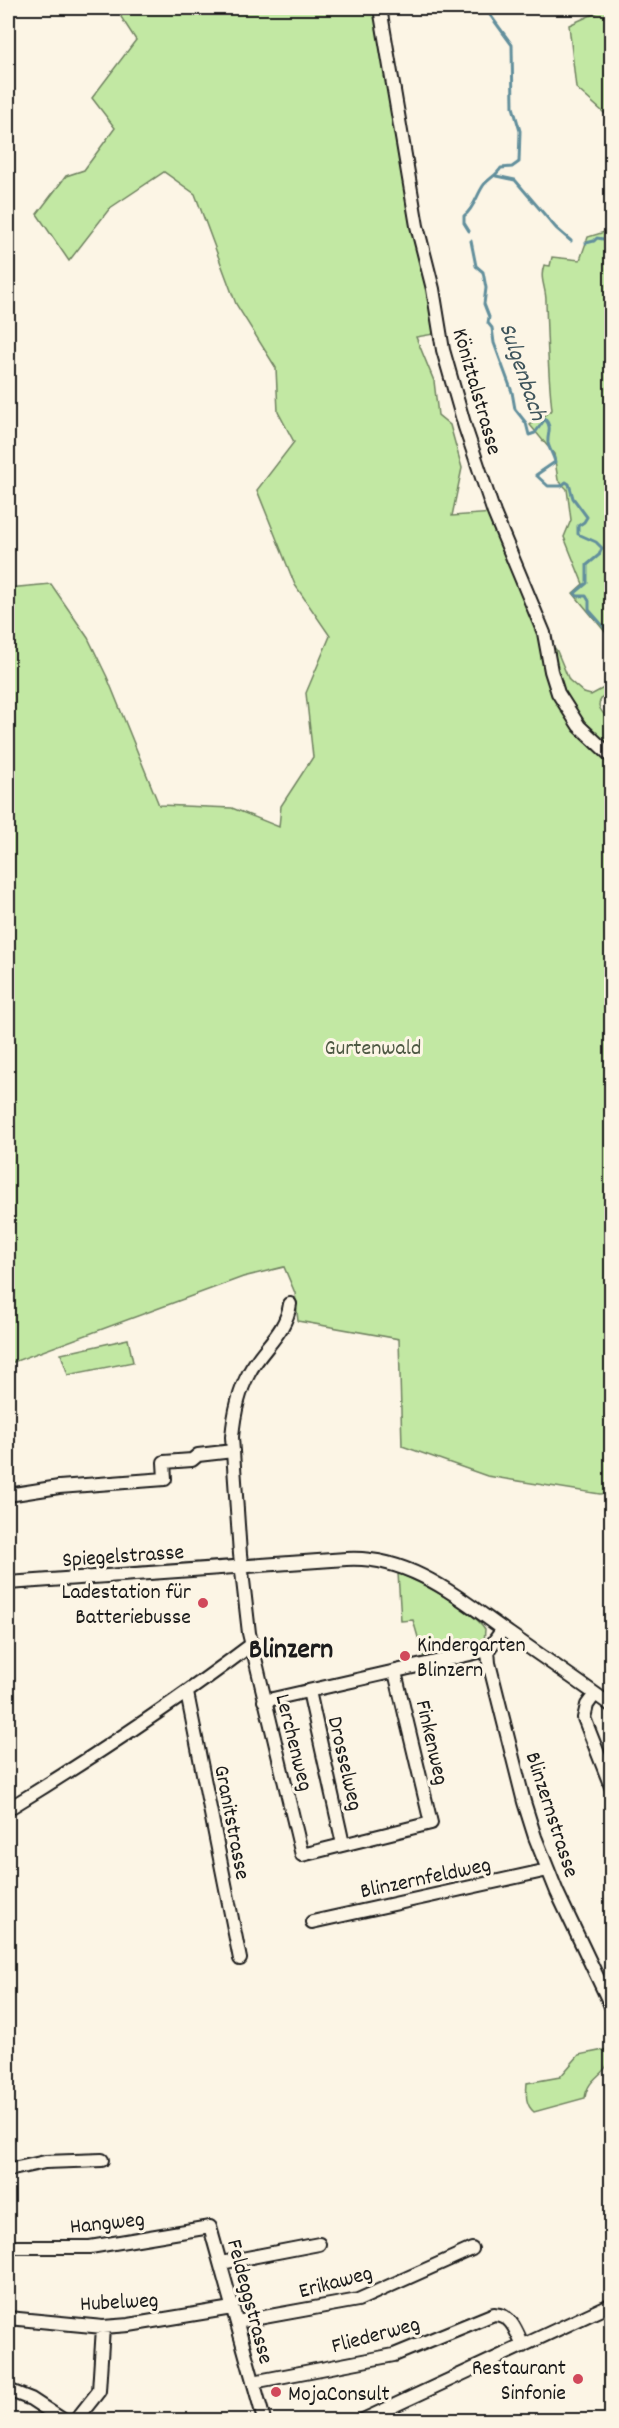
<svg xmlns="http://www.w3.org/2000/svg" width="619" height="2428" viewBox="0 0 619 2428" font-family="Dekko,sans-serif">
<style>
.green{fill:#c2e8a3;stroke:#6f8260;stroke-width:1.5}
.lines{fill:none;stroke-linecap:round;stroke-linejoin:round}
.stream{stroke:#628f9c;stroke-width:3}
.minor-casing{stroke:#1c1c1c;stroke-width:16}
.minor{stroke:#fcf5e5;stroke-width:12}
.poi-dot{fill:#d1495b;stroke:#fcf5e5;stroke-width:2}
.labels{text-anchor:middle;stroke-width:6;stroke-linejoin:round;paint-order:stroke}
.street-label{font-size:22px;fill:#1c1c1c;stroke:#fcf5e5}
.park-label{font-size:22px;fill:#4e5944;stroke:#fcf5e5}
.poi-label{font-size:22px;fill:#1c1c1c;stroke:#fcf5e5;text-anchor:end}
.water-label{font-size:24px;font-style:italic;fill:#3f555c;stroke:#fcf5e5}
.district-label{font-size:28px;font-weight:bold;fill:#1c1c1c;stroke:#fcf5e5}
</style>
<rect width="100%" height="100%" fill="#fcf5e5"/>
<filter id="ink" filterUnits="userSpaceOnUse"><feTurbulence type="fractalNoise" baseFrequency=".0167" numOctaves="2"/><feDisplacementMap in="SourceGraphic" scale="12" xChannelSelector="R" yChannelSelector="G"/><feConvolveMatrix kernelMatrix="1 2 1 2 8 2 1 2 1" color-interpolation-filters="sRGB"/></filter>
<g filter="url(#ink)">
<path class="green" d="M 124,8 L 380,8 L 440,333 L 416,337 L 434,381 L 438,415 L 450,425 L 462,468 L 452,516 L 494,513 L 544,633 L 557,651 L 569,680 L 584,693 L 591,695 L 611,684 L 611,691 C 593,702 597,709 612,722 L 611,1493 L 600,1494 L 487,1476 L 402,1446 L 399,1339 L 298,1321 L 295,1293 L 284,1267 L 243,1277 L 8,1364 L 8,588 L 51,584 L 88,638 L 107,677 L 159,805 L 232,808 L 279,827 L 281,806 L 313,757 L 306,693 L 330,636 L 295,585 L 257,490 L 294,442 L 278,412 L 276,368 L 236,304 L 195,194 L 164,172 L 110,208 L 69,261 L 37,214 L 66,176 L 84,170 L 115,128 L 92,98 L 136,40 L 121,17 Z
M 607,8 L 612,8 L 611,119 L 576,88 L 569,25 Z
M 611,230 L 612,230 L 611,639 L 573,593 L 583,584 L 564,537 L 571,520 L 567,489 L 558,480 L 554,454 L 530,425 L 552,410 C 548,373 547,338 546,301 C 546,287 539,279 544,265 L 550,266 L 552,257 L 580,260 L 588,237 Z
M 128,1339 L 133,1362 L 68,1375 L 61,1354 Z
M 398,1573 C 420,1582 472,1609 485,1629 L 484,1644 L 424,1658 L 413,1620 L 401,1621 Z
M 609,2049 C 614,2075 588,2073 585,2098 L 534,2112 C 525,2104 526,2095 527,2083 L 560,2077 L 579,2055 Z"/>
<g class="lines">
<path class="stream" d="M 496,176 L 515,180 L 556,228 L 571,241
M 469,231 L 464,223 L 464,216 C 474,208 476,197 483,186 C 488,179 496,176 501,168 L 512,167 L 519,162 L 520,131 L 513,107 L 512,45 L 485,8
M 471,241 L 476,266 L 483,272 L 486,288 L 484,304 L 489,317 L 488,323 L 492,328 L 494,343 L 512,392 L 515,409 L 526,423 L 529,435 L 535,433 L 545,419 C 553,428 547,433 548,443 C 549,449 554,456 555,462 L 536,475 L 548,486 L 561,486 L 566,482 L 569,484 L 573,498 L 587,517 L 584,522 L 578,526 L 578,534 L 596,542 L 602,548 L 599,555 L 587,565 L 587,583 L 575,593 L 577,596 L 586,596 L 589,601 L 589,610 L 612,636
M 586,243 L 594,241 L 597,238 L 603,239 L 612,234"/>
<g class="minor-casing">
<path id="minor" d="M 380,8 L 417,226 L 433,289 L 443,350 L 465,427 L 494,513 L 544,633 L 551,671 L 558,693 L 579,726 L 612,757
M 290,1304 C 286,1333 262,1348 249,1373 C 238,1393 234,1414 232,1437 L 240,1554 L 249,1633 L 302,1855 L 431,1823 L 395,1672
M 8,1495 L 59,1487 L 165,1479 L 164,1462 L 192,1460 L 198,1455 L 233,1451
M 8,1583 L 346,1559 C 410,1555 460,1599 510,1634 C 544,1658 578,1681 612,1706
M 503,1629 L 488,1650 L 489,1663 L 524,1802 L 535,1837 L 557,1892 L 612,2008
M 309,1691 L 343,1844
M 187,1693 L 240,1959
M 595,1694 L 587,1705 L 584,1718 L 612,1789
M 264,1701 L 488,1650
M 8,1809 C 92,1758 173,1704 251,1645
M 312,1922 L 548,1870
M 8,2170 L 45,2162 L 102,2160
M 8,2247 L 90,2247 L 210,2227 L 264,2420
M 221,2263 L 319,2244
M 8,2318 L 103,2327 L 129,2325 L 232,2308
M 237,2322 L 358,2300 L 472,2249
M 253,2382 L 394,2355 L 494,2314 C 512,2315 516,2331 523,2346
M 8,2390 L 31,2399 L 63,2420
M 76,2420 L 99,2391 L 103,2327
M 363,2420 L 612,2304"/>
</g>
<use href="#minor" class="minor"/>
</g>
</g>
<g class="poi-dot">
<circle cx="203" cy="1603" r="6"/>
<circle cx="405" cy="1656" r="6"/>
<circle cx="578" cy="2379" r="6"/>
<circle cx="276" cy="2392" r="6"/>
</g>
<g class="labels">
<g class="street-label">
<text transform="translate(479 391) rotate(74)" y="8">Köniztalstrasse</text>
<text transform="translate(123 1554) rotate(-4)" y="8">Spiegelstrasse</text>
<text transform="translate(296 1742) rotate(76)" y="8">Lerchenweg</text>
<text transform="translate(434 1742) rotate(77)" y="8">Finkenweg</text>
<text transform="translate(347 1763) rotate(77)" y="8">Drosselweg</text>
<text transform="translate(554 1814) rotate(72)" y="8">Blinzernstrasse</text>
<text transform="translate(234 1822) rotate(79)" y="8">Granitstrasse</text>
<text transform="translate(425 1876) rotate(-12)" y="8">Blinzernfeldweg</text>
<text transform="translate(107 2221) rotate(-6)" y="8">Hangweg</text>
<text transform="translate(335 2280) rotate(-15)" y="8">Erikaweg</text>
<text transform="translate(119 2300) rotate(-3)" y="8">Hubelweg</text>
<text transform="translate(252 2301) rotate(75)" y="8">Feldeggstrasse</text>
<text transform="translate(375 2333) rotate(-15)" y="8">Fliederweg</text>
</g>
<g class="park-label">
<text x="373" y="1054">Gurtenwald</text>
</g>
<g class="poi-label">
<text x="191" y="1598">Ladestation für<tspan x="191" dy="25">Batteriebusse</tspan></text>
<text x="417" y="1651" text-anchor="start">Kindergarten<tspan x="417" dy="25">Blinzern</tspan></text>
<text x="566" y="2374">Restaurant<tspan x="566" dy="25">Sinfonie</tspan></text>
<text x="288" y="2400" text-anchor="start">MojaConsult</text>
</g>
<g class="water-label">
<text transform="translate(524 371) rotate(71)" y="8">Sulgenbach</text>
</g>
<g class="district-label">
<text x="291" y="1657">Blinzern</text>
</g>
</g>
<rect width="619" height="2428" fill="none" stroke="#fcf5e5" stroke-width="30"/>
<rect x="15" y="15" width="589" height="2398" fill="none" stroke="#1c1c1c" stroke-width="2" filter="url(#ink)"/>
</svg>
